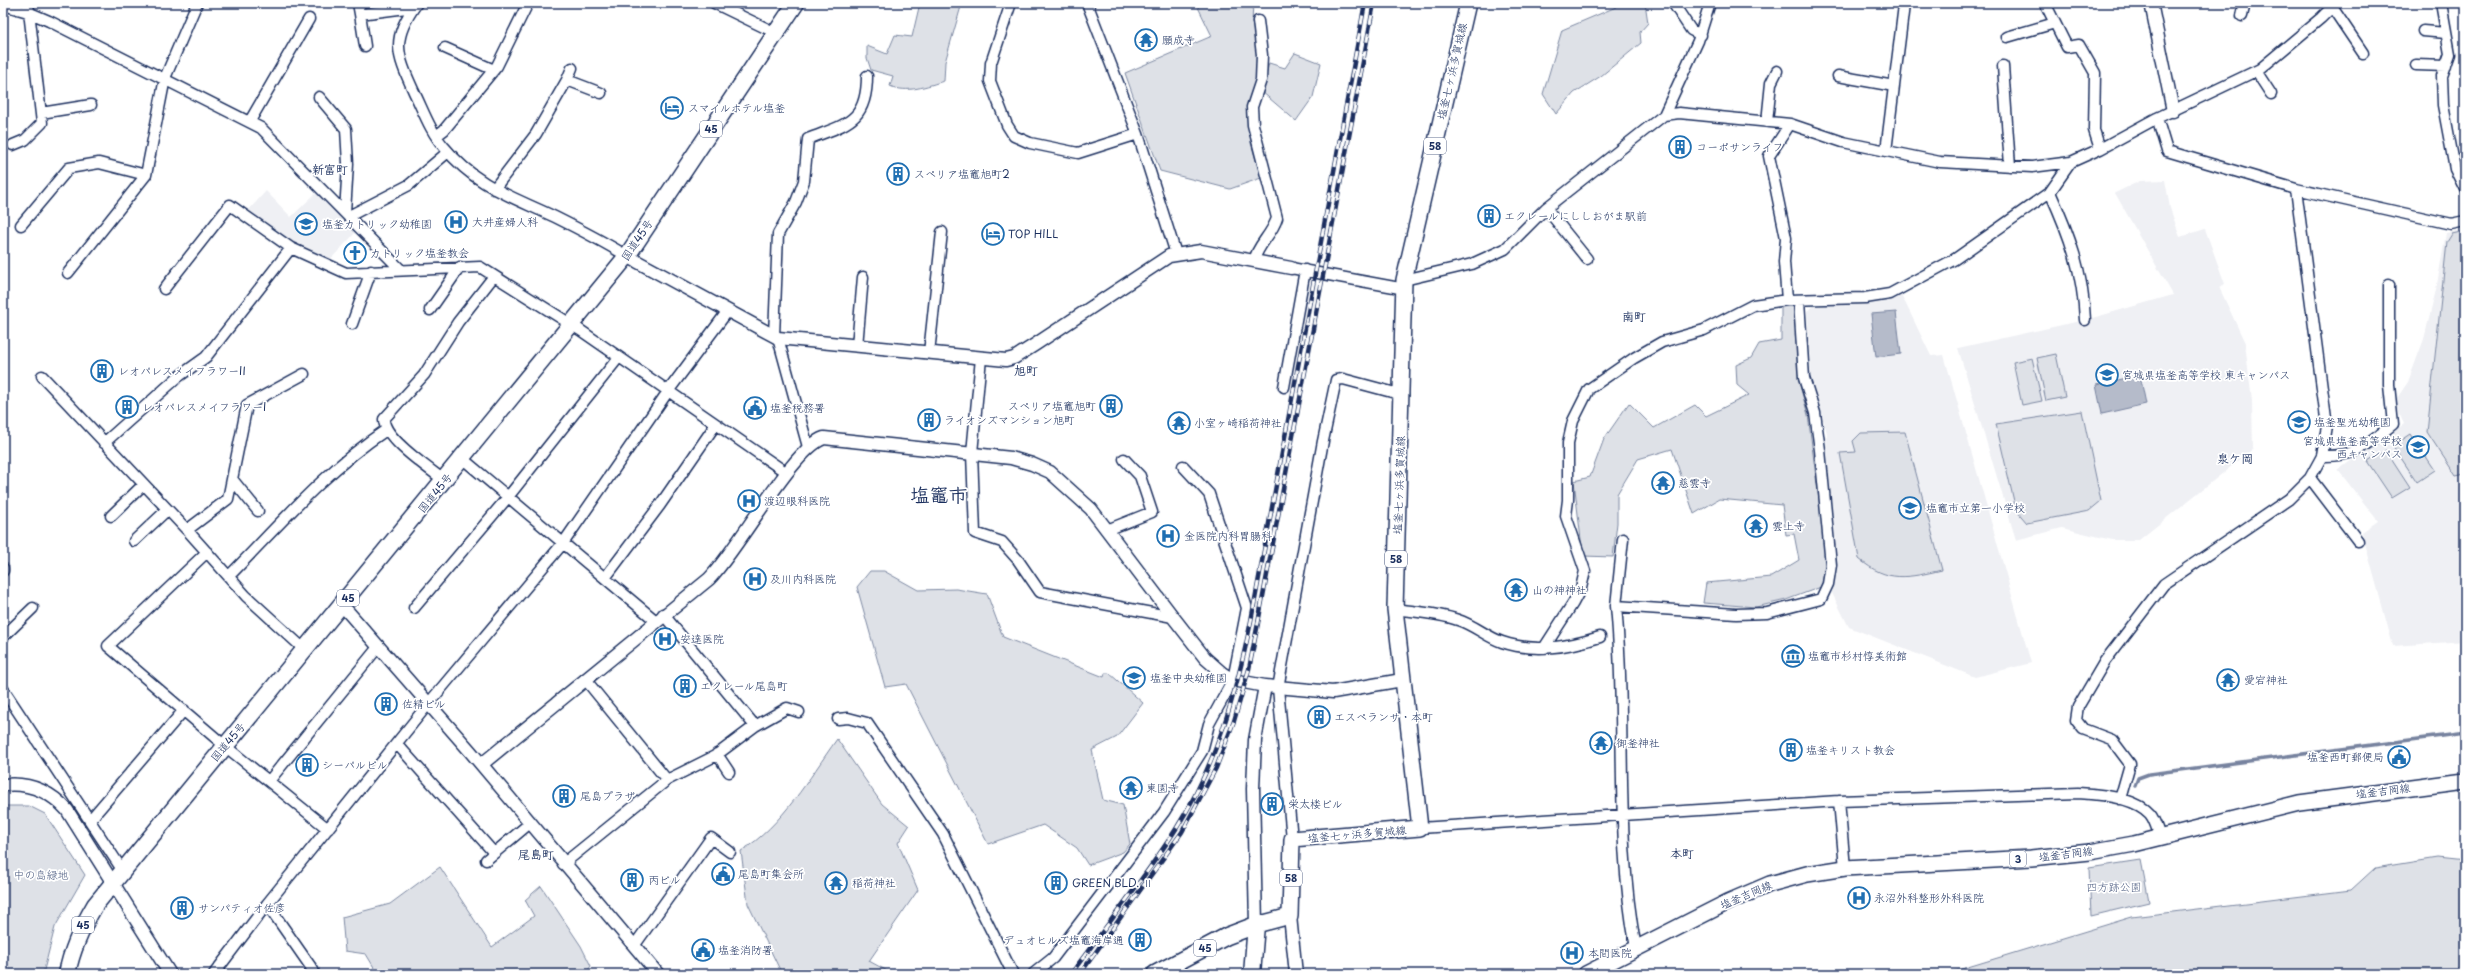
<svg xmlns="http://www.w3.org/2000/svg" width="2468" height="977" viewBox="0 0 2468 977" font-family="'Playpen Sans','Klee One',sans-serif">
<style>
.built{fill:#eff0f4}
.green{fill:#dee1e7;stroke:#7c88a2}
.water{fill:#b5bbca;stroke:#77839f}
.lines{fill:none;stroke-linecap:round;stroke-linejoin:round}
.stream{stroke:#77839f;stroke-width:3.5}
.minor-casing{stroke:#1b2f5e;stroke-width:13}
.tertiary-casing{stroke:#1b2f5e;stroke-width:15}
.primary-casing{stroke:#1b2f5e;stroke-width:18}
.trunk-casing{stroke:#1b2f5e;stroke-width:19}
.minor{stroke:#fff;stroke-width:10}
.tertiary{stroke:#fff;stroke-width:12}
.primary{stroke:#fff;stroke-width:15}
.trunk{stroke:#fff;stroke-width:16}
.rail-casing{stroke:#1b2f5e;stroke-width:4.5}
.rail{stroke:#fff;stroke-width:3;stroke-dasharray:9;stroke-linecap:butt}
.labels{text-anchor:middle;stroke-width:3.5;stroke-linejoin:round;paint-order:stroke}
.shield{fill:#fff;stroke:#5f6d8e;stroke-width:1}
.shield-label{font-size:10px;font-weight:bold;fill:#1b2f5e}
.poi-label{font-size:11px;fill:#1b2f5e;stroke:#fff;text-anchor:start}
.street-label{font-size:11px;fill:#1b2f5e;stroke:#fff}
.park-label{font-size:11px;fill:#4c5c80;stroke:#fff}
.neighbourhood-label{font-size:12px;font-weight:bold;fill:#1b2f5e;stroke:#fff}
.town-label{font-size:19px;font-weight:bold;fill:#1b2f5e;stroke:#fff}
</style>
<rect width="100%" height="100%" fill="#fff"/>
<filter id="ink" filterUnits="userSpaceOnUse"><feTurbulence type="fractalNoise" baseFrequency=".025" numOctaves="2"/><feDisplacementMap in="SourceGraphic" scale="8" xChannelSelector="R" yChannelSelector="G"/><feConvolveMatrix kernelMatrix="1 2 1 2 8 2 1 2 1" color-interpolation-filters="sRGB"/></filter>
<g filter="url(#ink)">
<path class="built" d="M 2165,180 L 2170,208 L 2180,237 L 2205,229 L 2225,284 L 2219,287 L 2245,343 L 2252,401 L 2253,449 L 2139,540 L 2112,540 L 2062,528 L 2016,540 L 1958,348 L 2089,319 L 2173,295 L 2115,193 L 2140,181 Z
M 266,191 L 291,217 L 318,191 L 357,231 L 328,262 L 293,246 L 246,213 Z
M 2465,229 L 2465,641 L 2393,646 L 2362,532 L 2378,521 L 2338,470 L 2404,424 L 2395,401 L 2408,382 L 2424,339 L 2436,290 L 2446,233 Z
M 1901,294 L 1931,356 L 1944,355 L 2031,663 L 1975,677 L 1849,627 L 1832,593 L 1838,563 L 1826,454 L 1827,433 L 1811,378 L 1807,311 L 1814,306 L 1883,301 Z"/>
<path class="green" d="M 920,3 L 962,3 L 945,62 L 944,81 C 927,86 907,94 890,86 L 893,76 L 871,70 L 867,58 L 867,46 L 887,54 L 895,35 L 912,37 Z
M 1196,3 L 1253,3 L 1252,23 L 1259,55 L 1259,78 L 1248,109 L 1251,143 L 1261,178 L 1230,189 L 1160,171 L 1125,73 L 1212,36 Z
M 1617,3 L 1645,3 L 1648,23 L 1640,32 L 1641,43 L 1601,76 L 1574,93 L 1556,114 L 1543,94 L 1562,30 L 1616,7 Z
M 1295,53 L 1321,63 L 1313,97 L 1296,121 L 1262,92 L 1269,63 L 1285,68 Z
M 2465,231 L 2465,474 L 2456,476 L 2427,432 L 2447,242 L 2452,234 Z
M 1781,304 L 1794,305 L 1799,382 L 1808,415 L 1827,562 L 1821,587 L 1786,600 L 1756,607 L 1703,603 L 1706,583 L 1771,577 L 1799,560 L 1794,534 L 1786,535 L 1782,505 L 1719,499 L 1694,514 L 1672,449 L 1638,459 L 1617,494 L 1617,523 L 1613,557 L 1583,556 L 1574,481 L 1590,477 L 1604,439 L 1629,403 L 1654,428 L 1695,405 L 1706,416 L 1749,395 L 1737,385 L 1736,365 L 1751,358 L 1759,344 L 1781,340 Z
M 2056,354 L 2065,397 L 2046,401 L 2037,358 Z
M 2032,358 L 2042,401 L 2022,405 L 2013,362 Z
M 2082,411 L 2101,501 L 2089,511 L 2027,523 L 2016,510 L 1996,424 Z
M 1905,432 L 1942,570 C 1907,578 1888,583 1859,559 L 1840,453 L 1856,452 L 1853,441 L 1861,433 Z
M 2411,434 L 2435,470 L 2417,482 L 2393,446 Z
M 2386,450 L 2410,487 L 2392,498 L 2368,462 Z
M 870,571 L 884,571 L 918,590 L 956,589 L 987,594 L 1003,637 L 1104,677 L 1105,673 L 1109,673 L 1143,703 L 1117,737 L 1092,750 L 1103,800 L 1123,805 L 1130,844 L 1123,852 L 1088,865 L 1077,848 L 1043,825 L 988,844 L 906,684 L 885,687 L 857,587 Z
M 837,739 L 882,804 L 909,826 L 898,843 L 918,890 L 869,961 L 893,974 L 785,974 L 781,972 L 748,904 L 741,851 C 782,826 809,778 837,739 Z
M 3,806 L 29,806 L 45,814 L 85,875 L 55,927 L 43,974 L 3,974 Z
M 2437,858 L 2465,861 L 2465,974 L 1945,974 L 2132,917 L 2351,890 L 2375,868 Z
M 2141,860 L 2149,902 L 2091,916 L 2089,868 Z
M 440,867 L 492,947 L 534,916 L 525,900 L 541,886 L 581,946 L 591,966 L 585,974 L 378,974 L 366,954 L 345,951 L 342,917 L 390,904 Z"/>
<path class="water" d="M 1896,312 L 1901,354 L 1876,357 L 1871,314 Z
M 2140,375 L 2146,404 L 2102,414 L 2096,385 Z"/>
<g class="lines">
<path class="stream" d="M 2135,786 L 2138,778 L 2149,774 L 2465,733"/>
<g class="minor-casing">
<path id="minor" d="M 358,3 L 360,14 L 414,7
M 417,3 C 391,39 396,53 414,92 C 423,110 430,131 444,147 C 477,187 511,196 555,217 C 579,229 604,242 627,256
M 714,3 L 776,33
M 1011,3 L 991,63 L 990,81 L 1007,125 L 1014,136 L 1030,143 L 1078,153 L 1138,134
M 1087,3 L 1138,134 L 1176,254
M 1673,3 L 1691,30 L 1701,35
M 2045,3 L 2067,47 L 2079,45 L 2095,73 L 2094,130 L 2100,149
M 2441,3 L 2450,54 L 2442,76 L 2443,105 L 2455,169 L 2465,189
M 3,5 L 28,12 L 49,21 L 261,128 L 401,270
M 2332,7 L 2363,53
M 360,14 L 365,46
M 2242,16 L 2245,3
M 2423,31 L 2446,33
M 2007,37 L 2055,23
M 445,48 L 494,70
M 2416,65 L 2446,66
M 2003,66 L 2010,166
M 2256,71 L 2271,94
M 1838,76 L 1894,86
M 567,80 L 572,68
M 319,97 L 346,129 L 348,164 L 345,212
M 41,113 L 91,105
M 1664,115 L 1679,113 L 1790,124 L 1843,142 L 1940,162 L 2032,167 L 2071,162 L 2100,149 L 2157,118 L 2260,69 L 2321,18 L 2336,3
M 2157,118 L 2167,151 L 2296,189 L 2451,224 L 2465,221
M 250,121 L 309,19
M 1767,122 L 1771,83 L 1777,71
M 436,136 L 444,130 L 497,66 L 528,3
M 13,145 L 25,140 L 42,123 L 28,3
M 1886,151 L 1904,5
M 494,189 L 536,134 L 567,80 L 601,93
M 2050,192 C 2070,236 2083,272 2085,320
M 1546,208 L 1587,259
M 349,216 L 409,185 L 448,152
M 21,225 L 69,168 L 99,163 L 146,175
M 1254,261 C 1257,245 1272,235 1277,218 L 1253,125 L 1252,107 L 1261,80 L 1262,55 L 1258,21
M 1291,268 L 1405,289
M 68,273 L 146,175 L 165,78 L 197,3
M 1404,280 L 1472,264 L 1505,249 L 1546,208 L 1664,115 L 1698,41 L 1710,3
M 164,289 L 230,205 L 291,248 L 346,273 L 480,267 L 580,330 L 787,473
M 1787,300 L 1784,262 L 1786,238 L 1769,156 L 1790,124
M 430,310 L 460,267
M 352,324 L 371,271
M 774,336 L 778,234 L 796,202 L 804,181 L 808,139 C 845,124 867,123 867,76
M 778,338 L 808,447
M 857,346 L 863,277
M 929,353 L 942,232
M 981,358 L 972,453 L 975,533 L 1002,542 L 1018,560 L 1040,592 L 1173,617
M 42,376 L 187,530 L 246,596 L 305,650
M 1284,387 L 1305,270
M 104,443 L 178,377 L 206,357 L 291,248
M 2322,456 C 2357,457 2367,445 2393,424 L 2389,385 L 2389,285
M 463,459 L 656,621
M 2310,478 L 2358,541
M 232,479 L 258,511
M 445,481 C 430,469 383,438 384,419 L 424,375 L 458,322 L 494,276
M 111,516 L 143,485
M 187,530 L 228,499 L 247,405 L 304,374
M 1107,530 L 1152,512 L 1140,476 L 1124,459
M 134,541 L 167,510
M 207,552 L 108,646 L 225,746 L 328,829
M 3,568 L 3,571
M 229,576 C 279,525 326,470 386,430
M 605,578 L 660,505 L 716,424
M 1616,606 L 1623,539
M 414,608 L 508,497 L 619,357
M 1395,609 C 1416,612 1438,613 1458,620 C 1474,625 1487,637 1502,642 C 1535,653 1568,647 1600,637
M 663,614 L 755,726
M 3,637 L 33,608
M 1544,648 L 1573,603 L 1581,588 L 1585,571 L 1566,516 L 1568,500 L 1568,443 L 1573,421 L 1589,389 L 1634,358 L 1662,342 L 1704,330 L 1753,305 L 1787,300 L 1865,298 L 1890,294 L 1955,259 L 2050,192 L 2071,162
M 585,679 L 667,780
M 3,689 L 123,871
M 838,719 L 848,718 L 867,723 L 943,834 L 1013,974
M 397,744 L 494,853
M 717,754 L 729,772
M 269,781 L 379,646
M 2120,799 L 2130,764 L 2112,740 L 2083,729 L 2076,720 L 2078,707 L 2105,661 L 2164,584 L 2289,499 L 2310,478 L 2322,456 L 2327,426 L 2296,189
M 1839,801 L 1845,868
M 90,820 L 184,710
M 1420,828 L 1839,801 L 2078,793 C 2098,794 2135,797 2150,814 C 2155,820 2157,829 2160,837
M 1292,839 L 1278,688 L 1323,441 L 1336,380 L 1343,379 L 1403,395
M 486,860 L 530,823
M 563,864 L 667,780 L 715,756 L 755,726 L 787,708 L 799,712
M 267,904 L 313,970 L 309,974
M 634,946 L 711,838 L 730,852
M 1636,948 C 1614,835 1627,720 1616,606 L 1736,614 L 1767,613 L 1821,599 L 1828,584 L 1831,565 L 1820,450 L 1815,413 L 1804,378 L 1799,301
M 214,974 L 267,904 L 429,703 L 564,542 L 669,390 L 727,312
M 1033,974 L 1053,958 L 1164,812 L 1202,751 L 1209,724 L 1233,680 L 1247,608 L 1209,494 L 1183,466"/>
</g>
<g class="tertiary-casing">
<path id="tertiary" d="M 2151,3 L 2173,111
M 627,256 L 778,338 L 1006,360 L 1014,358 L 1036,344 L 1169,256 L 1201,251 L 1291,268
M 342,605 L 470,751 L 658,974
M 482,764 L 709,579 C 738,550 793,448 824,438 L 1011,458 L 1032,464 L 1050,472 L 1091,509 L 1173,617 L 1205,658 L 1222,673 L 1233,680 L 1265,686
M 3,785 C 29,782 50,791 67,810 L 170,974
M 1290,916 L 1296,974
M 1256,925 L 1253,789 L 1255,740 L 1265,686 L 1333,692 L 1402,680"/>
</g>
<g class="primary-casing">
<path id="primary" d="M 1256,925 L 1290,916 L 1292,839 L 1420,828 L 1395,609 L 1404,280 L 1468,3
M 1586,974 L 1728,902 L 1770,884 L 1807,874 L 1845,868 L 2031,858 L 2090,852 L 2134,844 L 2299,803 L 2465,781"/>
</g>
<g class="trunk-casing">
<path id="trunk" d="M 67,974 C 72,948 82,927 95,905 L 627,256 L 796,3
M 1155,974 L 1227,936 L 1256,925 L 1252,974"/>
</g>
<use href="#minor" class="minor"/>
<use href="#tertiary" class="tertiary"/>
<use href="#primary" class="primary"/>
<use href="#trunk" class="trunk"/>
<g class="rail-casing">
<path id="rail" d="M 1071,974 C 1106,926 1144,879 1176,829 C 1216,765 1236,694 1251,621 L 1365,3
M 1080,974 L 1182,832 L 1216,768 L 1234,721 L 1249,669 L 1258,623 L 1374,3"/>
</g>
<use href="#rail" class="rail"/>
</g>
</g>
<defs>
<g id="temple-ring" transform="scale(1.15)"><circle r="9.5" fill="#fff" stroke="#1f6fb2" stroke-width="1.5"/><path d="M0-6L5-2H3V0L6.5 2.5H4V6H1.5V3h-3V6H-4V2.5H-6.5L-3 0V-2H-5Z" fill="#1f6fb2"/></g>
<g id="hotel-ring" transform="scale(1.15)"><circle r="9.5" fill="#fff" stroke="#1f6fb2" stroke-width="1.5"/><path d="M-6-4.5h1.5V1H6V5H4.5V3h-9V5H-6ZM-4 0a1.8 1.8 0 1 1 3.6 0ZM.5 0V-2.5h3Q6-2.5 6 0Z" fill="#1f6fb2"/></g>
<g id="building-ring" transform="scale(1.15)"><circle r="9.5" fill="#fff" stroke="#1f6fb2" stroke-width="1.5"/><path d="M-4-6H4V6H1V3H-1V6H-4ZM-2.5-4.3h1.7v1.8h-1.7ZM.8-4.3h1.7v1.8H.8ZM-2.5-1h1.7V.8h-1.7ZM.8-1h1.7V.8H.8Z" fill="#1f6fb2"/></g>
<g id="hospital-ring" transform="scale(1.15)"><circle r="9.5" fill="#fff" stroke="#1f6fb2" stroke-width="1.5"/><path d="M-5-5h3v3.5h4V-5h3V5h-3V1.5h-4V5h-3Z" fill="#1f6fb2"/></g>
<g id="school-ring" transform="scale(1.15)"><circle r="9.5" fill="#fff" stroke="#1f6fb2" stroke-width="1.5"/><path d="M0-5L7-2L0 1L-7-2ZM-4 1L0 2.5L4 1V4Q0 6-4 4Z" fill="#1f6fb2"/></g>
<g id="church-ring" transform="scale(1.15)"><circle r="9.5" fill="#fff" stroke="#1f6fb2" stroke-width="1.5"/><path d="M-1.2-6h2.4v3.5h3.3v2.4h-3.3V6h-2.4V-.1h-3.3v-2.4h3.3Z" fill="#1f6fb2"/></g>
<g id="civic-ring" transform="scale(1.15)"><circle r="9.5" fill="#fff" stroke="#1f6fb2" stroke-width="1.5"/><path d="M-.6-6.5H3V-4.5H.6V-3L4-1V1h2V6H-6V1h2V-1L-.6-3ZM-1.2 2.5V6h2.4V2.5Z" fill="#1f6fb2"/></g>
<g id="museum-ring" transform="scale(1.15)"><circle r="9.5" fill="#fff" stroke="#1f6fb2" stroke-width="1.5"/><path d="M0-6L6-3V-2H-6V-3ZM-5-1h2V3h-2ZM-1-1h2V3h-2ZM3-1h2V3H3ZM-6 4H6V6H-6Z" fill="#1f6fb2"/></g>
</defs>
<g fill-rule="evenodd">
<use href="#temple-ring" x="1146" y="40"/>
<use href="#hotel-ring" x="672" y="108"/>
<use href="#building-ring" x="1680" y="147"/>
<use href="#building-ring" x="898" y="174"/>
<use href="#building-ring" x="1489" y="216"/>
<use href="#hospital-ring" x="456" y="222"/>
<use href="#school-ring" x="306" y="224"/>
<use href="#hotel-ring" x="993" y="234"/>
<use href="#church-ring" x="355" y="253"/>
<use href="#building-ring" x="102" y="371"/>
<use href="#school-ring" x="2107" y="375"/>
<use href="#building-ring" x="1111" y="406"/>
<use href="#building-ring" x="127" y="407"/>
<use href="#civic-ring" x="755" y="408"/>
<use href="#building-ring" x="929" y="420"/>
<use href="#school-ring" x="2299" y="422"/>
<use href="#temple-ring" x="1179" y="423"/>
<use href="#school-ring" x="2418" y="447"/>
<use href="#temple-ring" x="1663" y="483"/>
<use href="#hospital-ring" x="749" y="501"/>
<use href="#school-ring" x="1910" y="508"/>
<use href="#temple-ring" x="1756" y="526"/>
<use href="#hospital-ring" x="1168" y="536"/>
<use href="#hospital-ring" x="755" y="579"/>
<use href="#temple-ring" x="1516" y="590"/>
<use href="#hospital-ring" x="665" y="639"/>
<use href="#museum-ring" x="1793" y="656"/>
<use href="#school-ring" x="1134" y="678"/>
<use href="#temple-ring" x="2228" y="680"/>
<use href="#building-ring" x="685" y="686"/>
<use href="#building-ring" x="386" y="704"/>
<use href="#building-ring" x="1319" y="717"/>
<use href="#temple-ring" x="1601" y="743"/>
<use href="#building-ring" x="1791" y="750"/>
<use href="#civic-ring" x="2399" y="757"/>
<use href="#building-ring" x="307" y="765"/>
<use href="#temple-ring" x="1131" y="788"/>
<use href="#building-ring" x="564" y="796"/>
<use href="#building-ring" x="1272" y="804"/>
<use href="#civic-ring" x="723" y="874"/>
<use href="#building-ring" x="632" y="880"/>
<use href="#temple-ring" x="836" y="883"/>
<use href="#building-ring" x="1056" y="883"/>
<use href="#hospital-ring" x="1859" y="898"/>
<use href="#building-ring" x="182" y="908"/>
<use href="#building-ring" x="1140" y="940"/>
<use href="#civic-ring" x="703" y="950"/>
<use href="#hospital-ring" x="1572" y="953"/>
</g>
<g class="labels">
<g class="shield">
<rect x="700" y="121" width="22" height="16" rx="3"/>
<rect x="1424" y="138" width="22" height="16" rx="3"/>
<rect x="1385" y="551" width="22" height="16" rx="3"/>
<rect x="337" y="590" width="22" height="16" rx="3"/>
<rect x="2010" y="851" width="16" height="16" rx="3"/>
<rect x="1280" y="870" width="22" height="16" rx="3"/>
<rect x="72" y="917" width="22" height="16" rx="3"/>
<rect x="1194" y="940" width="22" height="16" rx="3"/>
</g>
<g class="shield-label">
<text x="711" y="133">45</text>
<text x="1435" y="150">58</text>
<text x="1396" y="563">58</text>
<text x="348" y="602">45</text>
<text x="2018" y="863">3</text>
<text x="1291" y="882">58</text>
<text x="83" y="929">45</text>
<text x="1205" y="952">45</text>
</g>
<g class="poi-label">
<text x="1162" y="44">願成寺</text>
<text x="688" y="112">スマイルホテル塩釜</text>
<text x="1696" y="151">コーポサンライフ</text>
<text x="914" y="178">スペリア塩竈旭町2</text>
<text x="1504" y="220">エクレールにししおがま駅前</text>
<text x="472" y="226">大井産婦人科</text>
<text x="322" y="228">塩釜カトリック幼稚園</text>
<text x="1008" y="238">TOP HILL</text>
<text x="370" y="257">カトリック塩釜教会</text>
<text x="118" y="375">レオパレスメイフラワーII</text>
<text x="2122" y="379">宮城県塩釜高等学校 東キャンパス</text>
<text x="1096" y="410" text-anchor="end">スペリア塩竈旭町</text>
<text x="142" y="411">レオパレスメイフラワーI</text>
<text x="770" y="412">塩釜税務署</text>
<text x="944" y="424">ライオンズマンション旭町</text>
<text x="2314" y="426">塩釜聖光幼稚園</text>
<text x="1194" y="427">小室ヶ崎稲荷神社</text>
<text x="2402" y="445" text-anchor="end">宮城県塩釜高等学校<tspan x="2402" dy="13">西キャンパス</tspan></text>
<text x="1678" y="487">慈雲寺</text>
<text x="764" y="505">渡辺眼科医院</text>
<text x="1926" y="512">塩竈市立第一小学校</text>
<text x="1772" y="530">雲上寺</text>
<text x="1184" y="540">金医院内科胃腸科</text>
<text x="770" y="583">及川内科医院</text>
<text x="1532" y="594">山の神神社</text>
<text x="680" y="643">安達医院</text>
<text x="1808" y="660">塩竈市杉村惇美術館</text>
<text x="1150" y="682">塩釜中央幼稚園</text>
<text x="2244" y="684">愛宕神社</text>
<text x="700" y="690">エクレール尾島町</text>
<text x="402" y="708">佐精ビル</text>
<text x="1334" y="721">エスペランサ・本町</text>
<text x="1616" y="747">御釜神社</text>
<text x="1806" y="754">塩釜キリスト教会</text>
<text x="2384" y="761" text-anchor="end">塩釜西町郵便局</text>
<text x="322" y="769">シーパルビル</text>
<text x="1146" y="792">東園寺</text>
<text x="580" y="800">尾島プラザ</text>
<text x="1288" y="808">栄太楼ビル</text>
<text x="738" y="878">尾島町集会所</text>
<text x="648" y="884">丙ビル</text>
<text x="852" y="887">稲荷神社</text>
<text x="1072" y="887">GREEN BLD. Ⅱ</text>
<text x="1874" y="902">永沼外科整形外科医院</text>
<text x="198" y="912">サンパティオ佐彦</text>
<text x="1124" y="944" text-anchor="end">デュオヒルズ塩竈海岸通</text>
<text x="718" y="954">塩釜消防署</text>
<text x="1588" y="957">本間医院</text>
</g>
<g class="street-label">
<text transform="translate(1452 71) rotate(-77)" y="4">塩釜七ヶ浜多賀城線</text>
<text transform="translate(637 240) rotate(-56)" y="4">国道45号</text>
<text transform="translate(1399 485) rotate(-88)" y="4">塩釜七ヶ浜多賀城線</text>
<text transform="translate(435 493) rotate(-51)" y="4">国道45号</text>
<text transform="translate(228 742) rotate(-50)" y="4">国道45号</text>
<text transform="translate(2383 791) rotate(-7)" y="4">塩釜吉岡線</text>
<text transform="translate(1357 834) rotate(-5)" y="4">塩釜七ヶ浜多賀城線</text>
<text transform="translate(2066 854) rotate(-7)" y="4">塩釜吉岡線</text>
<text transform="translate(1746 895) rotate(-23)" y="4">塩釜吉岡線</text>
</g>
<g class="park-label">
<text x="41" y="879">中の島緑地</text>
<text x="2114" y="891">四方跡公園</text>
</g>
<g class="neighbourhood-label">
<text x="330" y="174">新富町</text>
<text x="1634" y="321">南町</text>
<text x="1026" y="375">旭町</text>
<text x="2235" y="463">泉ケ岡</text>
<text x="1682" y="858">本町</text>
<text x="536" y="859">尾島町</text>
</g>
<g class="town-label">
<text x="939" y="502">塩竈市</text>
</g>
</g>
<rect width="2468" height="977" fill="none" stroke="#fff" stroke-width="16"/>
<rect x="8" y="8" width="2452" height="961" fill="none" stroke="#1b2f5e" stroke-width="1.5" filter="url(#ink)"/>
</svg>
